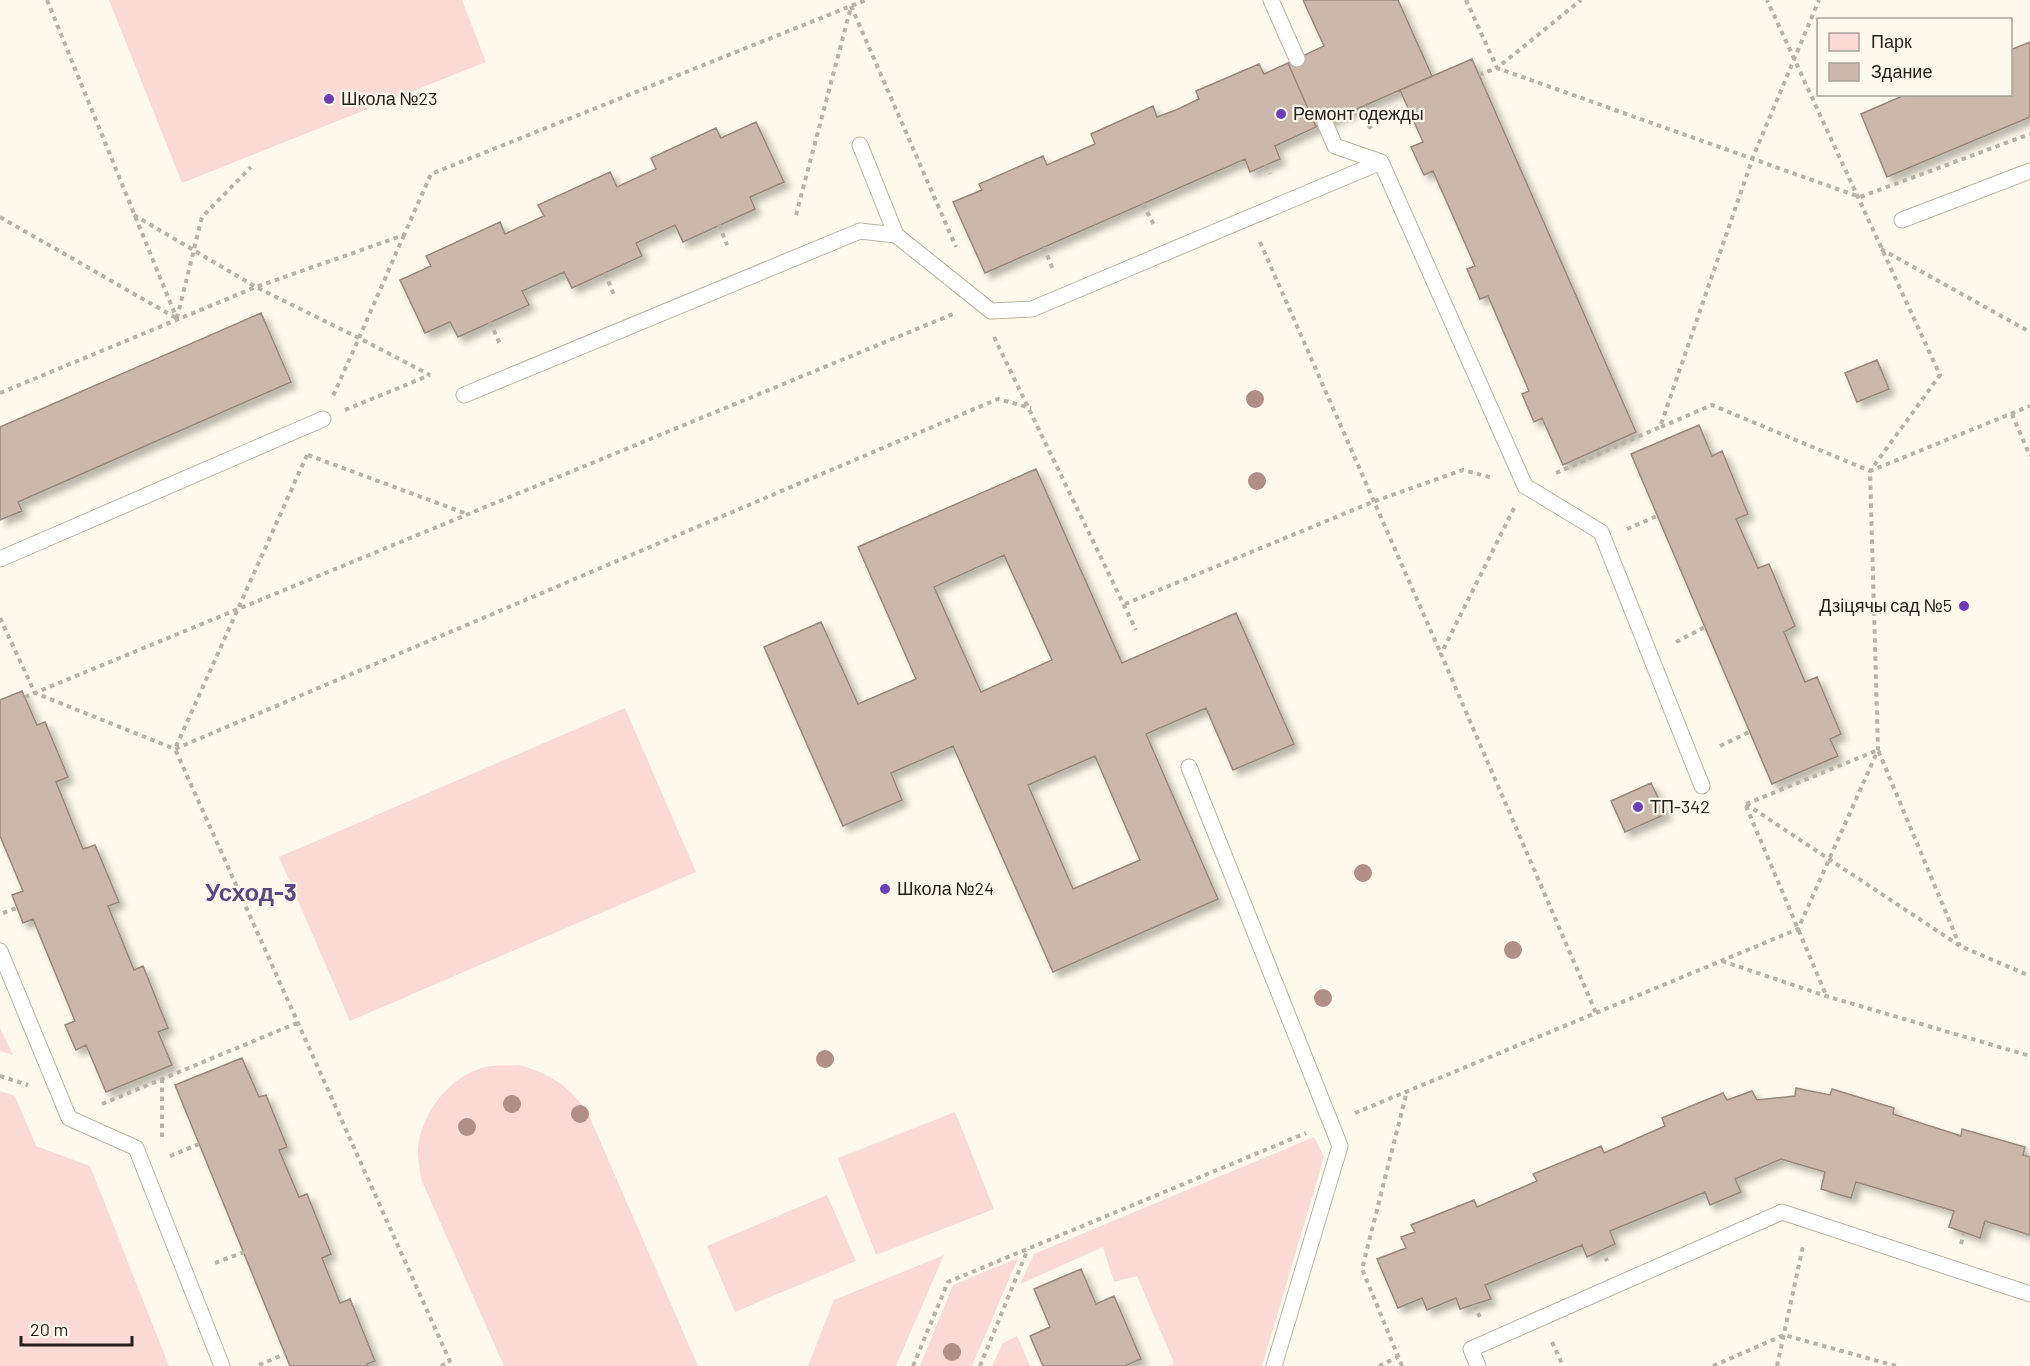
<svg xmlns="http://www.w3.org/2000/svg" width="2030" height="1366" viewBox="0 0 2030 1366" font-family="Barlow,sans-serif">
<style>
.green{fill:#fbd9d4}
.building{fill:#cbb8aa;stroke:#9a887c;stroke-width:1.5;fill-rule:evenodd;filter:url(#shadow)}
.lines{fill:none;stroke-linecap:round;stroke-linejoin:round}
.lane-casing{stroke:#bcb4a0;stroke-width:17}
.path{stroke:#b7b3a7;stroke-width:4;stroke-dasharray:4.5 4.5;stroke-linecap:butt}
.lane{stroke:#fff;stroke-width:15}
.tree{fill:#b28f86}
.poi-dot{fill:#6e3eb6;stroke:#fef9ec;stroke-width:2}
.labels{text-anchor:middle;stroke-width:4.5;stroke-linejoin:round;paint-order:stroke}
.poi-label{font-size:18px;fill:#242119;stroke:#fef9ec;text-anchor:start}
.district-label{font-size:24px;font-weight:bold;fill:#5c4785;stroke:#fef9ec}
</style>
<defs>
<filter id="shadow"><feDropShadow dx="5.5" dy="5.5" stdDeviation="3" flood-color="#0004"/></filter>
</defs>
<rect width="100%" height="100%" fill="#fef9ec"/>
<path class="green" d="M 109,0 L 462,0 L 486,62 L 182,183 Z
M 625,708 L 696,872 L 350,1021 L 279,857 Z
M 0,1028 L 13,1055 L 0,1051 Z
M 519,1065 C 553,1075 566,1084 587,1111 L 698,1366 L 504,1366 L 421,1179 C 420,1169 417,1157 418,1147 C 423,1109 453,1072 491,1066 C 500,1065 510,1066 519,1065 Z
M 0,1091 L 15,1096 L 36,1146 L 90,1166 L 169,1366 L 0,1366 Z
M 955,1112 L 994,1209 L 876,1255 L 838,1158 Z
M 1314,1137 L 1324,1157 L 1262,1366 L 1168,1366 L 1174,1363 L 1137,1276 L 1114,1282 L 1103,1247 L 1020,1284 L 1034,1254 Z
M 827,1195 L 856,1261 L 735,1312 L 707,1246 Z
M 944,1255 L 896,1366 L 808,1366 L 834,1300 Z
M 1018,1258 L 972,1366 L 920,1366 L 953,1285 Z
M 1017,1336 L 1030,1366 L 992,1366 L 1003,1343 Z"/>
<path class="building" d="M 1303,0 L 1398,0 L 1432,76 L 1316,127 L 1288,63 L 1324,46 Z
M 2030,42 L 2030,117 L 1887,177 L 1861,114 L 1907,94 L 2010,94 L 2010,50 Z
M 1472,59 L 1636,432 L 1563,465 L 1542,418 L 1534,422 L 1522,394 L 1529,391 L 1488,296 L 1480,299 L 1467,269 L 1475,266 L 1433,171 L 1424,175 L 1411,147 L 1423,142 L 1400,90 Z
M 1288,63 L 1316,127 L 1275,146 L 1280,159 L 1250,172 L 1245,159 L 985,273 L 953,202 L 982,190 L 979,184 L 1043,156 L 1047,165 L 1095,144 L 1091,134 L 1153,106 L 1157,117 L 1176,110 L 1199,99 L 1196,91 L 1259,64 L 1264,74 Z
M 756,122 L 784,182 L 750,197 L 755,209 L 683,242 L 675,225 L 636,243 L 642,256 L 572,288 L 564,272 L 522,291 L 529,305 L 458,337 L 450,322 L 425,333 L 400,280 L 431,266 L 426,256 L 500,222 L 505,234 L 544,216 L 538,205 L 610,172 L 617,187 L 656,169 L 651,158 L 716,128 L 721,138 Z
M 261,313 L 291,382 L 18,502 L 22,511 L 0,520 L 0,427 Z
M 1877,360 L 1889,389 L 1857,402 L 1845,373 Z
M 1699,425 L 1712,456 L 1722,451 L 1748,514 L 1736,519 L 1758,568 L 1769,564 L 1795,626 L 1784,632 L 1805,682 L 1817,677 L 1841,734 L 1830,739 L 1838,756 L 1772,784 L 1631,454 Z
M 1036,469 L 1122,663 L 1236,613 L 1294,744 L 1233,770 L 1206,708 L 1146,734 L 1218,899 L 1053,972 L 953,746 L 891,773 L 902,800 L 843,826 L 764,647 L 821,622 L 858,704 L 916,679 L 858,547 ZM 1004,555 L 1052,660 L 981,692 L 934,587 ZM 1095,756 L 1140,860 L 1073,889 L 1028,785 Z
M 22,691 L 37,725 L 45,722 L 68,777 L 56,782 L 83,849 L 95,845 L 119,902 L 108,906 L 134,970 L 143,966 L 168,1028 L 158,1032 L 172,1065 L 106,1092 L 86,1045 L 76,1050 L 65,1025 L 75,1021 L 33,919 L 23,923 L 12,895 L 23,891 L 0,836 L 0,700 Z
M 1651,783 L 1666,814 L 1625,832 L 1611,801 Z
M 242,1058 L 259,1097 L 266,1095 L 287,1147 L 279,1150 L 299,1197 L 307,1194 L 331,1254 L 322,1258 L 340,1303 L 350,1299 L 375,1361 L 367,1364 L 368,1366 L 290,1366 L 175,1085 Z
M 1796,1088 L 1830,1095 L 1832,1089 L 1894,1108 L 1893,1114 L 1961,1136 L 1962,1129 L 2025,1147 L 2023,1155 L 2030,1157 L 2030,1235 L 1985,1221 L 1980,1238 L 1949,1227 L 1954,1211 L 1856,1182 L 1851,1198 L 1837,1194 L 1821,1189 L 1825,1172 L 1781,1159 L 1735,1179 L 1741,1192 L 1710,1205 L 1705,1192 L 1610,1231 L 1615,1244 L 1587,1257 L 1582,1245 L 1485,1285 L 1491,1299 L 1460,1309 L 1456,1298 L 1427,1310 L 1422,1298 L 1398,1308 L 1377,1259 L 1406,1248 L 1401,1237 L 1415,1232 L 1411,1225 L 1474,1200 L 1477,1207 L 1537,1181 L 1533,1174 L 1601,1146 L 1604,1153 L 1665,1126 L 1662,1118 L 1723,1093 L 1727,1100 L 1752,1091 L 1757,1100 L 1795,1096 Z
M 1081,1269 L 1096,1304 L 1114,1296 L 1141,1359 L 1124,1366 L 1043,1366 L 1030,1336 L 1050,1327 L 1034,1289 Z"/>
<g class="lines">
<g class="lane-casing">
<path id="lane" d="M 1271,0 L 1297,59
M 1325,123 L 1335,146 L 1381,162 L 1525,486 L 1601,532 L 1702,786
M 860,145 L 896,235
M 1902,220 L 2030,171
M 464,395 L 860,231 L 896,235 L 991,311 L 1032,309 L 1381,162
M 0,559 L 323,419
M 1189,767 L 1340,1146 L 1274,1366
M 0,951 L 69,1118 L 136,1148 L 222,1366
M 1478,1366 L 1471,1349 L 1782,1212 L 2030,1294"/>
</g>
<path class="path" d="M 47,0 L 177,319
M 1466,0 L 1497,68 L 1581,0
M 851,6 L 956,247
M 1479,75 L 1497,68 L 1860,197 L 2030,134
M 1368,128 L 1407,107
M 1266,165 L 1270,174
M 1143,204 L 1154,225
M 134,215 L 256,287 L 359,338 L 333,396
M 796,215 L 851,7
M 0,217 L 176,318
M 719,225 L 727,245
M 404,235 L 359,338 L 430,375
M 1260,242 L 1441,654
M 1044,247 L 1053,270
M 1881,249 L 2030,332
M 605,273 L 614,295
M 177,318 L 202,217 L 251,167
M 490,322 L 500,344
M 994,337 L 1136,630
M 0,393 L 256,287 L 404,235 L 431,174 L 866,0
M 345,410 L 430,375
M 2012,414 L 2030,456
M 1661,427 L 1712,405 L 1870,471 L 1940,375 L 1767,0
M 307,455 L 175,749 L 452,1366
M 308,455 L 467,514
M 1556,473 L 1660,427 L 1753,157 L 1819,0
M 1514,508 L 1441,654 L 1596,1013
M 1627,529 L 1657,516
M 1125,604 L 1375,501 L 1463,470 L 1493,478
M 0,618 L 35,693 L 175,749 L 998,399 L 1031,408
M 1676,642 L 1705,627
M 25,697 L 953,314
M 1720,746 L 1749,732
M 1746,804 L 1878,750 L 1960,946
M 1746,804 L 1960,946 L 2030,976
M 1746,806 L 1826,995
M 3,913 L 17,908
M 1722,961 L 1826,996 L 2030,1056
M 0,1076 L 28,1085
M 102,1104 L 297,1023
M 1355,1113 L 1798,929 L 1878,750 L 1870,471 L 2030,406
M 162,1137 L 162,1079
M 170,1156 L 199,1144
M 1961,1244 L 1964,1233
M 1602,1250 L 1607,1261
M 215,1263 L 244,1252
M 1474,1305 L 1480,1317
M 1552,1342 L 1563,1366
M 259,1365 L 285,1354
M 441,1366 L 450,1362
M 913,1366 L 948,1282 L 1306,1133
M 980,1366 L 1028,1249
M 1379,1366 L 1398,1357
M 1402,1366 L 1362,1269 L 1407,1091
M 1713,1366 L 1784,1335 L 1896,1366
M 1777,1366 L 1803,1246"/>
<use href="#lane" class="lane"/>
</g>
<g class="tree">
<circle cx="1255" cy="399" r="9"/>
<circle cx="1257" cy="481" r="9"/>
<circle cx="1363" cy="873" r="9"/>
<circle cx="1513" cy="950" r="9"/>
<circle cx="1323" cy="998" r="9"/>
<circle cx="825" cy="1059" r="9"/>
<circle cx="512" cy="1104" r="9"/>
<circle cx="580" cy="1114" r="9"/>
<circle cx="467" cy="1127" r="9"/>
<circle cx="952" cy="1352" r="9"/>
</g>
<g class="poi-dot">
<circle cx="329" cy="99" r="6"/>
<circle cx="1281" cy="114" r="6"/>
<circle cx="1964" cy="606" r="6"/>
<circle cx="1638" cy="807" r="6"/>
<circle cx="885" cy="889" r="6"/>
</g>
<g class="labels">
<g class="poi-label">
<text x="341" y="105">Школа №23</text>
<text x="1293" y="120">Ремонт одежды</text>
<text x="1952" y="612" text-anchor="end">Дзіцячы сад №5</text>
<text x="1650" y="813">ТП-342</text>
<text x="897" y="895">Школа №24</text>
</g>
<g class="district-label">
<text x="251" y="901">Усход-3</text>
</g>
</g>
<rect x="1817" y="18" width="195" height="78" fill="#fef9ec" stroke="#a7a398" stroke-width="1.5"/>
<rect x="1829" y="33" width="30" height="18" fill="#fbd9d4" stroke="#a7a398" stroke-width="1.5"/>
<text x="1871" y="48" font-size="18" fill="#242119">Парк</text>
<rect x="1829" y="63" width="30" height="18" fill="#cbb8aa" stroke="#a7a398" stroke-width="1.5"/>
<text x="1871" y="78" font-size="18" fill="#242119">Здание</text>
<path d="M21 1336v9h111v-9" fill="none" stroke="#242119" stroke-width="3"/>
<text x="30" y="1336" font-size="18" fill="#242119" stroke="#fef9ec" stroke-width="4.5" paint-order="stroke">20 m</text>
</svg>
